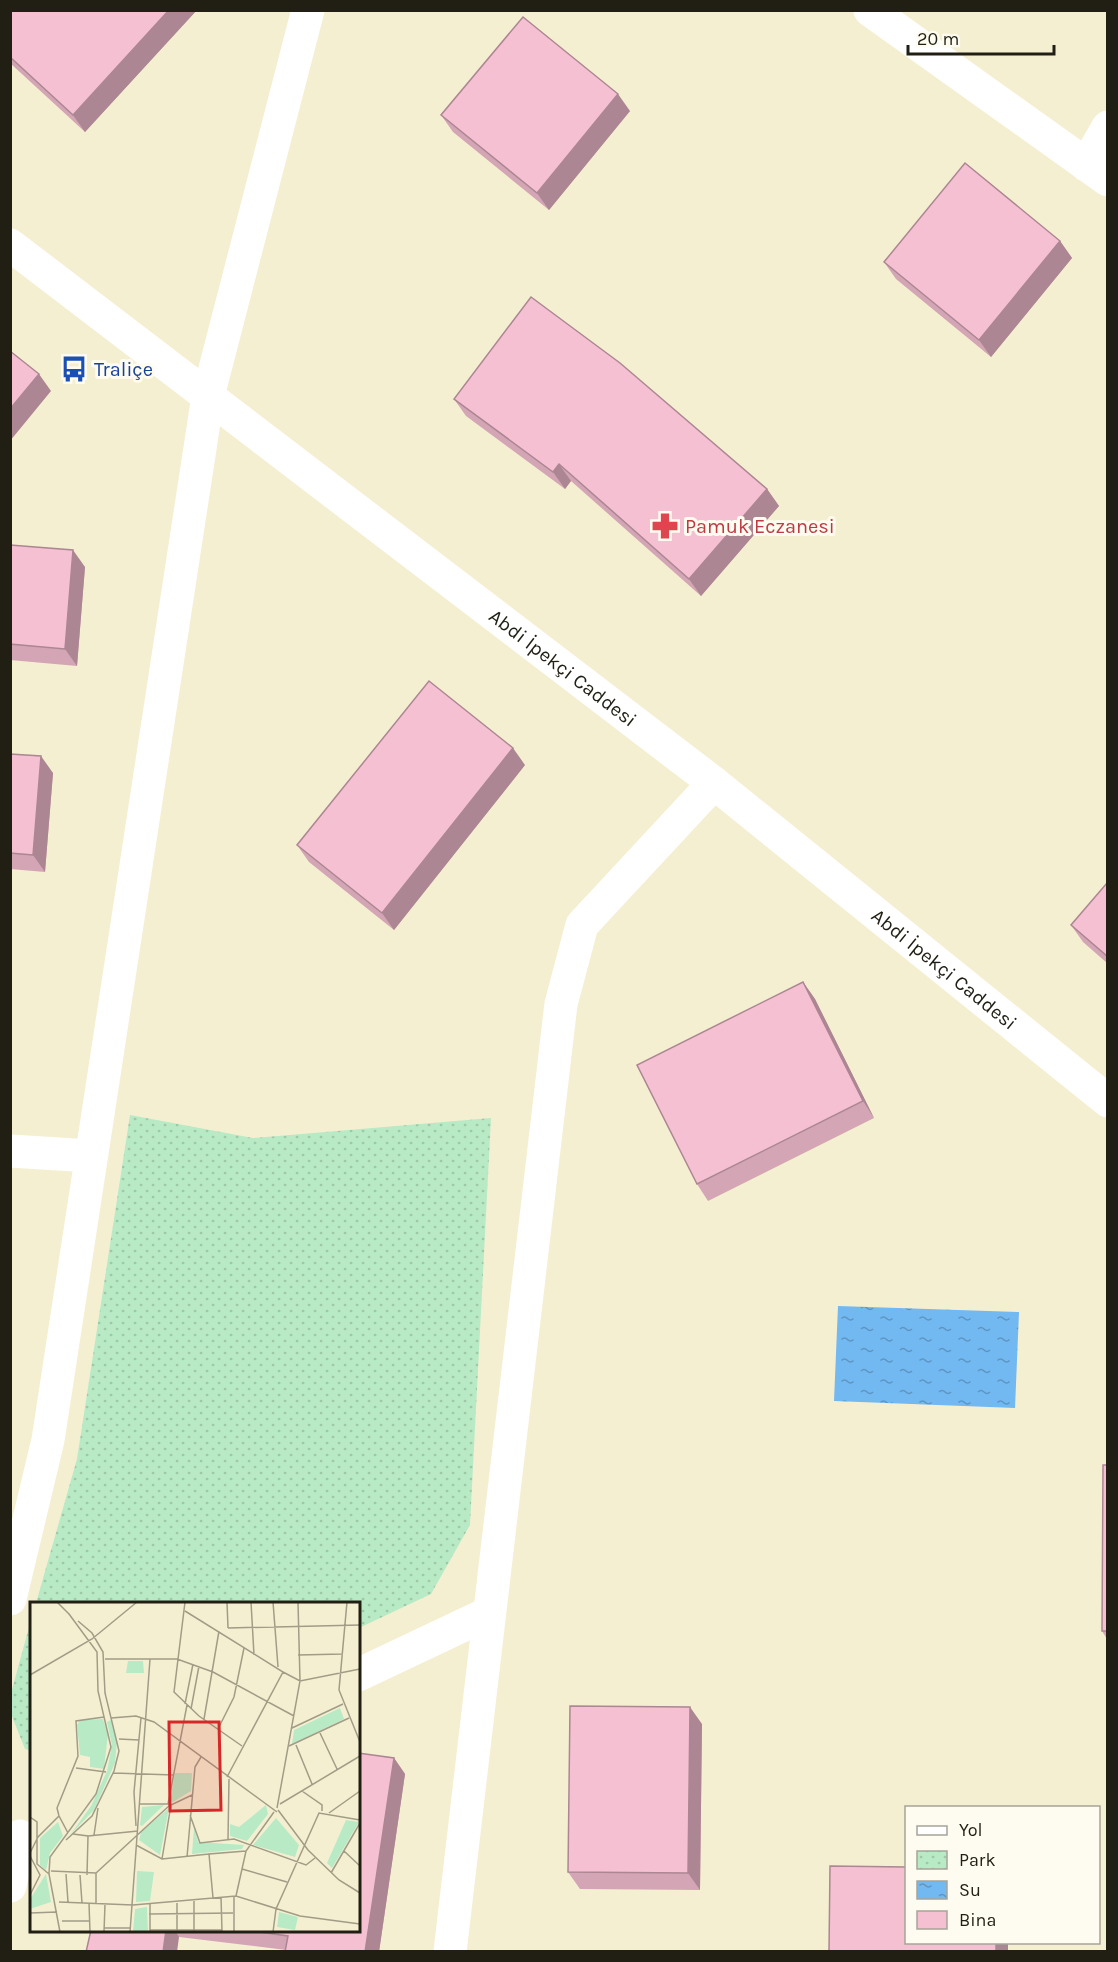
<svg xmlns="http://www.w3.org/2000/svg" width="1118" height="1962" viewBox="0 0 1118 1962" font-family="Karla,sans-serif">
<style>
.park{fill:url(#park-dots)}
.water{fill:url(#water-ripples)}
.lines{fill:none;stroke-linecap:round;stroke-linejoin:round}
.minor{stroke:#fff;stroke-width:33}
.secondary{stroke:#fff;stroke-width:33}
.wall{fill:#d3a5b5}
.shaded-wall{fill:#ac8693}
.building{fill:#f5c0d2;stroke:#ac8693;stroke-width:1.5}
.labels{text-anchor:middle;stroke-width:6;stroke-linejoin:round;paint-order:stroke}
.transit-label{font-size:20px;fill:#164399;stroke:#fefcf0;text-anchor:start}
.health-label{font-size:20px;fill:#be3a42;stroke:#fefcf0;text-anchor:start}
.street-label{font-size:20px;fill:#211f14;stroke:#fefcf0}
.inset-road{fill:none;stroke:#a09c86;stroke-width:1.5}
.view{fill:#d62828;fill-opacity:0.15;stroke:#d62828;stroke-width:3}
.inset-edge{fill:none;stroke:#211f14;stroke-width:3}
</style>
<defs>
<pattern id="park-dots" width="8" height="8" patternUnits="userSpaceOnUse" patternTransform="scale(1.5)"><rect width="8" height="8" fill="#b8eac5"/><path d="M2 2h.1M6 6h.1" fill="none" stroke="#9ec8a8" stroke-width="1.8" stroke-linecap="round"/></pattern>
<pattern id="water-ripples" width="26" height="14" patternUnits="userSpaceOnUse" patternTransform="scale(1.5)"><rect width="26" height="14" fill="#72b8f1"/><path d="M2 4q2-2 4 0t4 0M15 11q2-2 4 0t4 0" fill="none" stroke="#5d95c2"/></pattern>
</defs>
<rect width="100%" height="100%" fill="#f5efd2"/>
<path class="park" d="M 130,1115 L 253,1138 L 491,1118 L 470,1525 L 431,1594 L 359,1628 L 358,1604 L 36,1603 L 77,1459 Z
M 31,1620 L 31,1751 L 25,1749 L 11,1714 L 11,1693 Z"/>
<path class="water" d="M 838,1306 L 1019,1312 L 1015,1408 L 834,1401 Z"/>
<g class="lines">
<path class="minor" d="M 870,10 L 1108,180
M 1086,165 L 1108,127
M 10,1151 L 91,1156
M 10,1599 L 48,1440 L 208,396 L 308,10
M 358,1675 L 489,1613
M 10,1886 L 20,1836
M 450,1952 L 561,1004 L 582,925 L 714,783"/>
<path class="secondary" id="s1" d="M 10,245 L 714,783 L 1108,1101"/>
</g>
<path class="wall" d="M 10,10 L 197,10 L 85,132 L 10,63 Z
M 630,111 L 549,210 L 453,132 L 441,115 Z
M 1060,241 L 1072,258 L 991,357 L 896,279 L 884,262 Z
M 454,399 L 767,489 L 779,506 L 701,596 L 571,481 L 565,489 L 466,416 Z
M 10,545 L 85,567 L 77,666 L 10,660 Z
M 10,754 L 53,773 L 45,872 L 10,869 Z
M 525,765 L 394,930 L 309,862 L 297,845 Z
M 1107,883 L 1107,963 L 1083,942 L 1071,925 Z
M 803,982 L 815,999 L 874,1118 L 708,1201 L 697,1184 Z
M 1107,1465 L 1107,1639 L 1102,1631 Z
M 702,1724 L 700,1890 L 580,1889 L 568,1872 Z
M 394,1758 L 405,1774 L 379,1952 L 285,1952 L 286,1950 L 179,1937 L 91,1930 L 358,1930 Z"/>
<path class="shaded-wall" d="M 169,10 L 197,10 L 85,132 L 73,115 Z
M 618,94 L 630,111 L 549,210 L 537,193 Z
M 1060,241 L 1072,258 L 991,357 L 979,340 Z
M 39,374 L 51,391 L 10,441 L 10,409 Z
M 559,464 L 571,481 L 565,489 L 553,472 Z
M 767,489 L 779,506 L 701,596 L 689,579 Z
M 73,550 L 85,567 L 77,666 L 65,649 Z
M 513,748 L 525,765 L 394,930 L 382,913 Z
M 41,756 L 53,773 L 45,872 L 33,855 Z
M 803,982 L 815,999 L 874,1118 L 863,1101 Z
M 690,1707 L 702,1724 L 700,1890 L 688,1873 Z
M 394,1758 L 405,1774 L 379,1952 L 365,1952 Z
M 166,1930 L 175,1930 L 179,1937 L 177,1952 L 163,1952 Z
M 996,1942 L 1008,1942 L 1008,1952 L 996,1952 Z"/>
<path class="building" d="M 10,10 L 169,10 L 73,115 L 10,57 Z
M 523,17 L 618,94 L 537,193 L 441,115 Z
M 965,163 L 1060,241 L 979,340 L 884,262 Z
M 531,297 L 620,363 L 767,489 L 689,579 L 559,464 L 553,472 L 454,399 Z
M 10,351 L 39,374 L 10,409 Z
M 10,545 L 73,550 L 65,649 L 10,644 Z
M 429,681 L 513,748 L 382,913 L 297,845 Z
M 10,754 L 41,756 L 33,855 L 10,853 Z
M 1107,883 L 1107,956 L 1071,925 Z
M 803,982 L 863,1101 L 697,1184 L 637,1065 Z
M 1103,1465 L 1107,1465 L 1107,1631 L 1102,1631 Z
M 570,1706 L 690,1707 L 688,1873 L 568,1872 Z
M 358,1753 L 394,1758 L 365,1952 L 285,1952 L 288,1936 L 245,1930 L 358,1930 Z
M 830,1866 L 906,1867 L 906,1942 L 996,1942 L 996,1952 L 829,1952 Z
M 91,1930 L 166,1930 L 163,1952 L 86,1952 Z"/>
<defs>
<g id="bus-bare" transform="scale(2.07)"><path d="M-5-6H5V4H4V6H2V4H-2V6H-4V4H-5ZM-3.5-4V0h7V-4ZM-3.5 1.2v1.5H-2V1.2ZM2 1.2v1.5H3.5V1.2Z" fill="#1a4fb4" stroke="#fefcf0" stroke-width="2.5" paint-order="stroke"/></g>
<g id="pharmacy-bare" transform="scale(2.07)"><path d="M-2-6h4v4h4v4h-4v4h-4v-4h-4v-4h4Z" fill="#e0444e" stroke="#fefcf0" stroke-width="2.5" paint-order="stroke"/></g>
</defs>
<g fill-rule="evenodd">
<use href="#bus-bare" x="74" y="369"/>
<use href="#pharmacy-bare" x="665" y="526"/>
</g>
<g class="labels">
<g class="transit-label">
<text x="94" y="376">Traliçe</text>
</g>
<g class="health-label">
<text x="685" y="533">Pamuk Eczanesi</text>
</g>
<g class="street-label">
<text dy="7" stroke="none"><textPath href="#s1" startOffset="696">Abdi İpekçi Caddesi</textPath></text>
<text dy="7" stroke="none"><textPath href="#s1" startOffset="1182">Abdi İpekçi Caddesi</textPath></text>
</g>
</g>
<g transform="translate(30 1602)">
<rect width="330" height="330" fill="#f5efd2"/>
<path d="M 98,59 L 113,59 L 114,71 L 96,71 ZM 310,106 L 314,117 L 262,142 L 264,128 ZM 73,117 L 78,132 L 74,167 L 60,165 L 60,155 L 50,153 L 47,123 L 50,118 ZM 81,118 L 87,139 L 85,161 L 64,208 L 40,233 L 61,204 L 77,169 L 82,143 L 77,120 ZM 134,203 L 112,224 L 110,223 L 112,205 ZM 236,203 L 238,212 L 217,239 L 200,234 L 200,222 L 209,225 ZM 139,206 L 130,253 L 109,238 L 111,230 ZM 246,216 L 269,243 L 265,255 L 223,243 ZM 316,218 L 329,220 L 302,266 L 297,261 ZM 28,220 L 33,234 L 20,251 L 16,268 L 10,263 L 10,236 ZM 107,269 L 124,270 L 120,299 L 106,300 ZM 16,272 L 21,300 L 0,307 L 0,297 ZM 117,305 L 118,330 L 103,330 L 105,307 ZM 249,310 L 268,315 L 265,328 L 247,325 Z" fill="#b8eac5"/>
<path d="M 145,171 L 162,171 L 161,189 L 143,200 L 140,198 ZM 164,225 L 168,240 L 214,243 L 212,247 L 162,252 Z" fill="#b8eac5"/>
<path class="inset-road" d="M 27,0 L 40,13M 155,0 L 144,90 L 169,114 L 212,144M 197,0 L 198,26M 221,0 L 224,53M 243,0 L 248,65M 317,0 L 309,88 L 330,140M 155,9 L 253,70 L 197,175M 198,26 L 330,23M 268,53 L 313,52M 75,57 L 147,57 L 183,70 L 264,114M 253,70 L 270,79 L 330,67M 0,73 L 62,37 L 107,0M 155,102 L 163,62M 161,107 L 169,64M 81,116 L 106,114 L 124,120 L 247,210M 174,117 L 189,29M 262,126 L 313,102M 188,127 L 204,95 L 214,46M 290,131 L 307,167M 89,137 L 109,138M 266,143 L 282,182M 259,144 L 319,116M 46,166 L 76,170M 83,171 L 144,173M 272,189 L 292,203 L 292,209M 110,202 L 139,202M 138,202 L 157,103M 250,202 L 330,154M 141,203 L 162,193M 247,206 L 270,79 L 268,0M 248,208 L 278,248 L 309,278 L 330,291M 299,211 L 330,189M 160,213 L 170,241 L 204,237 L 276,263 L 285,256M 29,214 L 27,206 L 48,154 L 46,119 L 74,115M 0,215 L 7,220 L 7,262 L 19,272M 106,224 L 104,190 L 111,116M 43,232 L 58,234 L 57,273M 64,233 L 68,206M 58,234 L 108,229M 198,237 L 199,177M 36,238 L 62,214 L 84,169 L 89,149 L 75,91 L 73,50 L 62,31 L 48,19M 106,243 L 132,257 L 179,252M 314,249 L 330,264M 0,251 L 8,235 L 29,214 L 38,231M 0,254 L 10,273 L 0,293M 157,255 L 165,165 L 171,155M 132,257 L 141,203M 212,267 L 257,280M 21,269 L 66,271 L 140,203M 66,271 L 66,301M 301,271 L 330,221M 36,272 L 38,300M 50,273 L 52,301M 204,294 L 204,330M 206,294 L 216,249 L 244,210M 191,295 L 192,329M 183,296 L 179,252 L 216,249M 29,300 L 103,303 L 206,294 L 270,314 L 330,322M 59,301 L 60,330M 147,301 L 147,330M 0,311 L 27,310M 119,312 L 203,311M 32,319 L 60,319M 74,326 L 101,326M 120,328 L 192,328M 30,330 L 19,272 L 20,255 L 66,192 L 81,145 L 68,89 L 67,50 L 39,12M 74,330 L 75,302M 100,330 L 120,57M 120,330 L 120,301M 164,330 L 164,299M 243,330 L 246,307 L 289,211 L 330,218"/>
<path class="view" d="M 139,120 L 189,120 L 191,208 L 140,209 Z"/>
<rect width="330" height="330" class="inset-edge"/>
</g>
<rect width="1118" height="1962" fill="none" stroke="#211f14" stroke-width="24"/>
<rect x="905" y="1806" width="195" height="138" fill="#fefcf0" stroke="#a6a498" stroke-width="1.5"/>
<rect x="917" y="1826" width="30" height="9" fill="#ffffff" stroke="#a6a498" stroke-width="1.5"/>
<text x="959" y="1836" font-size="18" fill="#211f14">Yol</text>
<rect x="917" y="1851" width="30" height="18" fill="url(#park-dots)" stroke="#a6a498" stroke-width="1.5"/>
<text x="959" y="1866" font-size="18" fill="#211f14">Park</text>
<rect x="917" y="1881" width="30" height="18" fill="url(#water-ripples)" stroke="#a6a498" stroke-width="1.5"/>
<text x="959" y="1896" font-size="18" fill="#211f14">Su</text>
<rect x="917" y="1911" width="30" height="18" fill="#f5c0d2" stroke="#a6a498" stroke-width="1.5"/>
<text x="959" y="1926" font-size="18" fill="#211f14">Bina</text>
<path d="M908 45v9h146v-9" fill="none" stroke="#211f14" stroke-width="3"/>
<text x="917" y="45" font-size="18" fill="#211f14" stroke="#fefcf0" stroke-width="4.5" paint-order="stroke">20 m</text>
</svg>
